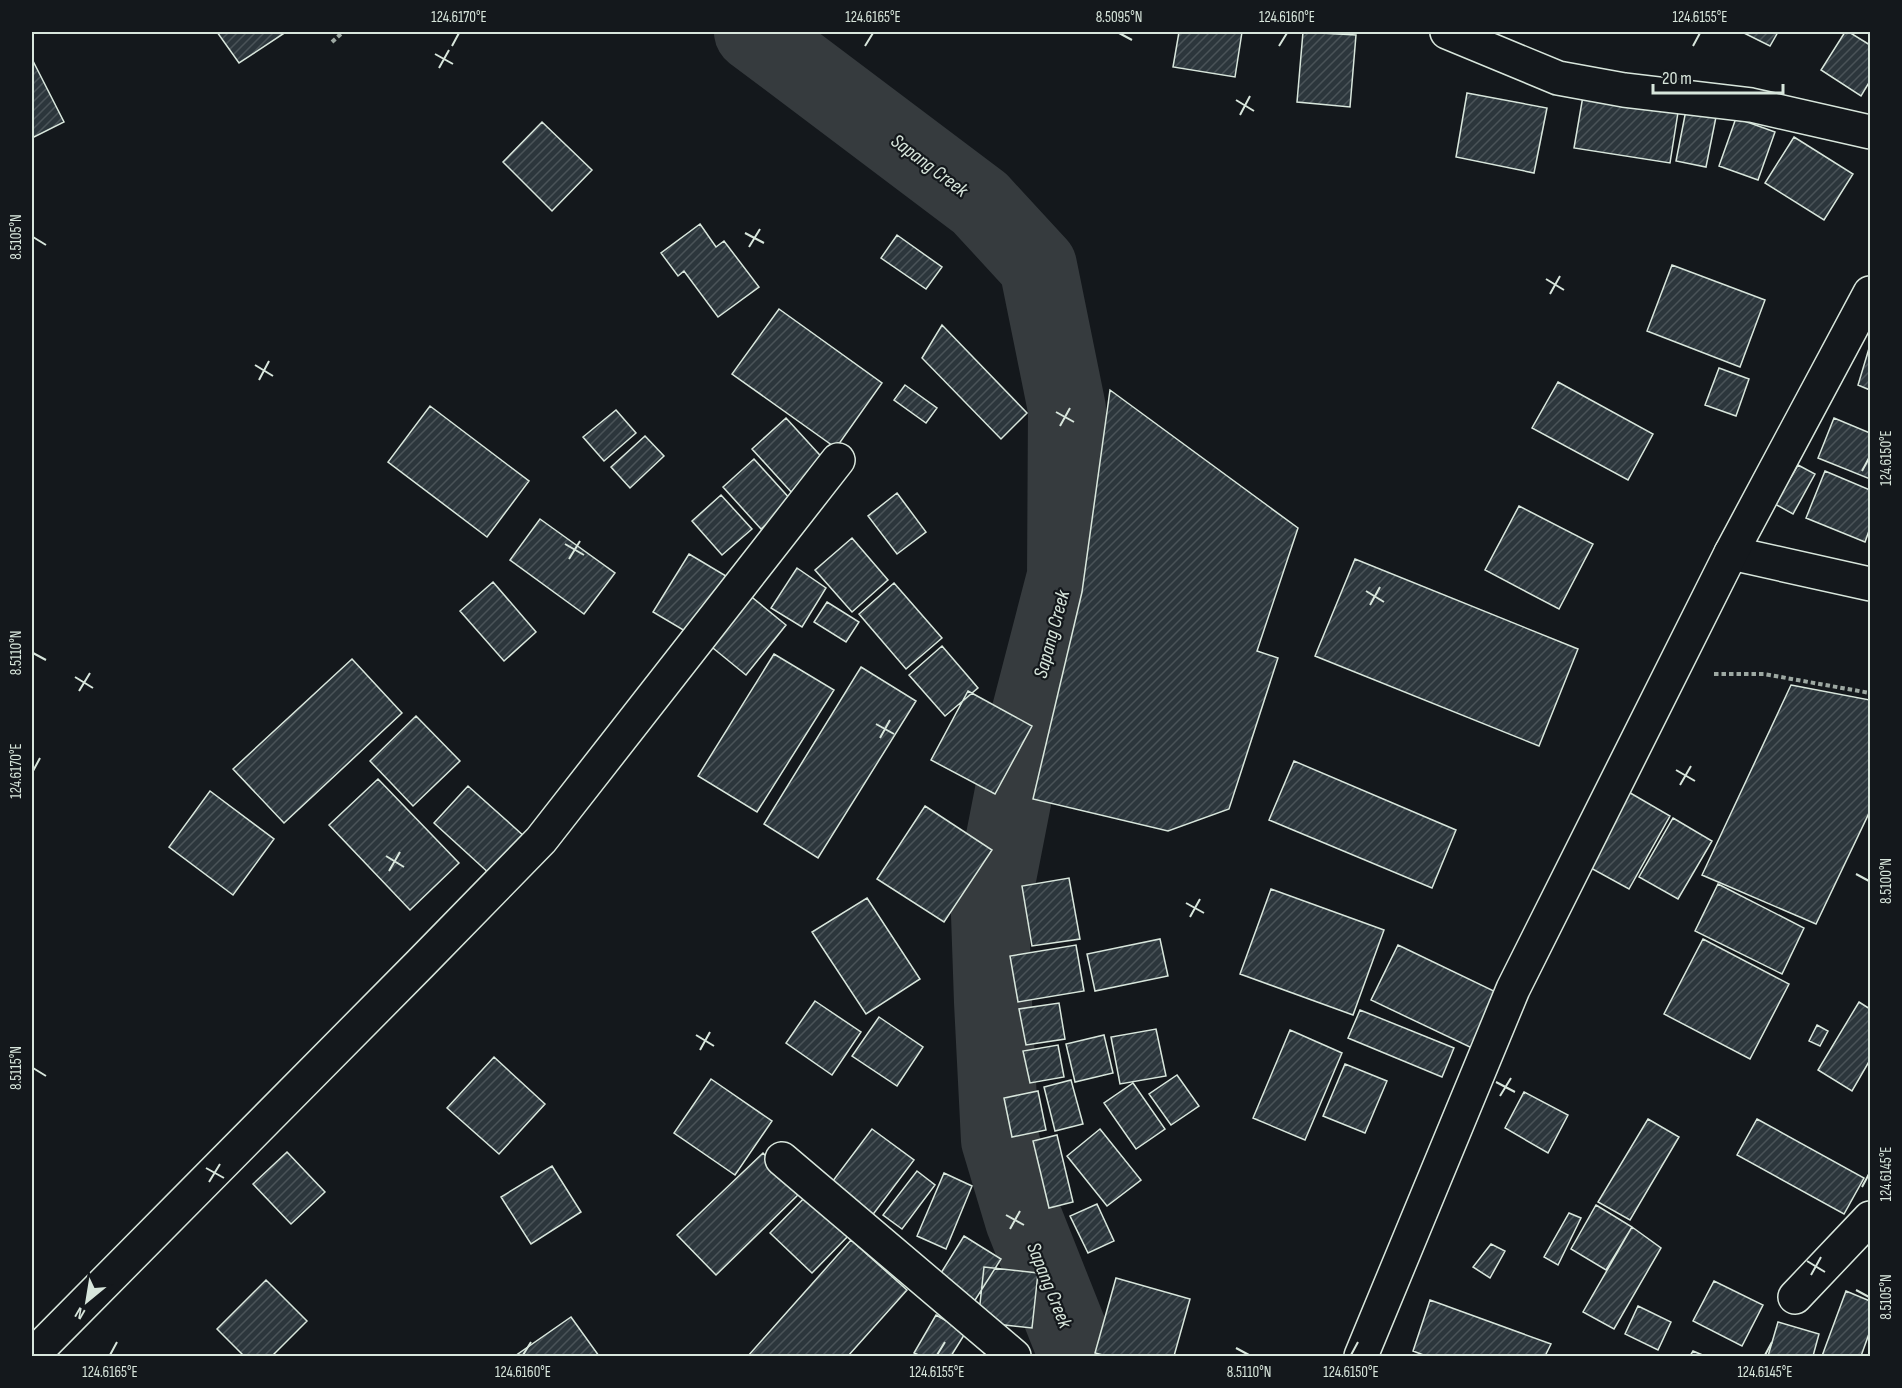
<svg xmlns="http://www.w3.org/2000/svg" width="1902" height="1388" viewBox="0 0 1902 1388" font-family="'Sofia Sans Condensed',sans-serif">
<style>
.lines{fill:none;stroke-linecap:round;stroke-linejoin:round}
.river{stroke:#363b3e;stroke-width:78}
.building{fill:url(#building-hatch);stroke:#d8e6dc;stroke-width:1.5}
.street-casing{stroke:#d8e6dc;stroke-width:36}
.secondary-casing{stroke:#d8e6dc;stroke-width:36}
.path{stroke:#9da8a2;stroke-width:4;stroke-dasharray:4.5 3;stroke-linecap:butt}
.street{stroke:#14181c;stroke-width:33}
.secondary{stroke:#14181c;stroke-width:33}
.ticks{fill:none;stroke:#d8e6dc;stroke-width:2}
.labels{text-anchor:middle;stroke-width:4.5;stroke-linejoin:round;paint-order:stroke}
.water-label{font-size:20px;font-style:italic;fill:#d8e6dc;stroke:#14181c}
.neatline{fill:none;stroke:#d8e6dc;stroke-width:2}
.ticks-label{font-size:15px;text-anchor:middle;fill:#d8e6dc}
</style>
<defs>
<pattern id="building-hatch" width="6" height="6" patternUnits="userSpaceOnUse" patternTransform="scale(1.5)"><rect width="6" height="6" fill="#2c363c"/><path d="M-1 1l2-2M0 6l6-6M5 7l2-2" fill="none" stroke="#4a5358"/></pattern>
</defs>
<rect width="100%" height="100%" fill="#14181c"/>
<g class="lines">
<path class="river" d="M 753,32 L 980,203 L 1038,266 L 1067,409 L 1066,576 L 1026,730 L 990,914 L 993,1002 L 1000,1140 L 1024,1220 L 1078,1356"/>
</g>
<path class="building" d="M 217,32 L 286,32 L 239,63 Z
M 1179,32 L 1242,32 L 1235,77 L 1173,67 Z
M 1303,32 L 1356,35 L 1350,107 L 1297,102 Z
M 1742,32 L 1778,32 L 1770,46 Z
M 1845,32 L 1849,32 L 1870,45 L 1870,81 L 1861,96 L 1821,70 Z
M 32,59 L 64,122 L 32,138 Z
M 1584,90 L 1679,106 L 1670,163 L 1574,148 Z
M 1467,93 L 1547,108 L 1534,173 L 1456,157 Z
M 1687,105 L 1717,112 L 1706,167 L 1676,161 Z
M 1736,118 L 1775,132 L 1758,180 L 1719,166 Z
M 542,122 L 592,170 L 552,211 L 503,162 Z
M 1794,137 L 1853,174 L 1824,220 L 1765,183 Z
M 700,224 L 716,247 L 724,241 L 759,287 L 718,317 L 684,271 L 678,276 L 661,253 Z
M 897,235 L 942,267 L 926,289 L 881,258 Z
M 1672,265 L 1765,300 L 1740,367 L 1647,331 Z
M 779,309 L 882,383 L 836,448 L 732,374 Z
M 942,325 L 1027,413 L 1001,439 L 922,358 Z
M 1870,345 L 1870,390 L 1858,385 Z
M 1719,368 L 1749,379 L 1736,416 L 1705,405 Z
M 1558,382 L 1653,434 L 1628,480 L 1532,428 Z
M 905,385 L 937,408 L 926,423 L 894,400 Z
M 1110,390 L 1298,528 L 1257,651 L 1278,658 L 1229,809 L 1168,831 L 1033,799 L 1082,592 Z
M 430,406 L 529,481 L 487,537 L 388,462 Z
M 616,410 L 636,433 L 604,461 L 583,437 Z
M 786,418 L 828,464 L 793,494 L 752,449 Z
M 1834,418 L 1870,433 L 1870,479 L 1818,458 Z
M 645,436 L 664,456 L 630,488 L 611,467 Z
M 754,459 L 792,501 L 761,529 L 723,487 Z
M 1798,465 L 1815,474 L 1793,514 L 1775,504 Z
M 1825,471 L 1870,490 L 1870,528 L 1865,542 L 1806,518 Z
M 897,493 L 926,532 L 897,554 L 868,516 Z
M 721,495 L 752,529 L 722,555 L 692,521 Z
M 1519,506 L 1593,544 L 1559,609 L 1485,570 Z
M 540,519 L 615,573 L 584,614 L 510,560 Z
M 852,538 L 888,580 L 852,612 L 815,570 Z
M 689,554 L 726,576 L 690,634 L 653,612 Z
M 1355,559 L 1578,649 L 1539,746 L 1315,656 Z
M 797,568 L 826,588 L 802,627 L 771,608 Z
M 493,582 L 536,632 L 504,661 L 460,611 Z
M 894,583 L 942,638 L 906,669 L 859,614 Z
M 748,594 L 786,625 L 746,675 L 708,644 Z
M 827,602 L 859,622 L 846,642 L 814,622 Z
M 942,646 L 978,688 L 945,716 L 909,675 Z
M 774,654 L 834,690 L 757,812 L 698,776 Z
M 352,659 L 402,713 L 284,823 L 233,769 Z
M 861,667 L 916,701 L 818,858 L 764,824 Z
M 1791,685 L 1870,700 L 1870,811 L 1816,924 L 1702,875 Z
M 968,691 L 1032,726 L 995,794 L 931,760 Z
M 416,716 L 460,761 L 413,806 L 370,761 Z
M 1294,761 L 1456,830 L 1432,888 L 1269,820 Z
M 378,779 L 459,863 L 410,910 L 329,825 Z
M 468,786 L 525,837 L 491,875 L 434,823 Z
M 1620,787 L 1670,816 L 1629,889 L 1578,861 Z
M 210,791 L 274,839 L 233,895 L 169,847 Z
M 925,806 L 992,850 L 944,922 L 877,879 Z
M 1673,818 L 1712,841 L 1678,899 L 1639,877 Z
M 1069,878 L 1080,939 L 1032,946 L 1022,886 Z
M 1718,884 L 1804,928 L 1782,974 L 1695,931 Z
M 1271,889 L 1384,930 L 1353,1015 L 1240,974 Z
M 867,898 L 920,979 L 866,1014 L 812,932 Z
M 1160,939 L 1168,976 L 1095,991 L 1087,954 Z
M 1703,939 L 1789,984 L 1750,1059 L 1664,1014 Z
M 1076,945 L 1084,991 L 1018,1002 L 1010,956 Z
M 1398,945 L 1498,993 L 1472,1048 L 1371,1000 Z
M 815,1001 L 861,1032 L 832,1075 L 786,1043 Z
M 1859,1002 L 1870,1009 L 1870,1060 L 1852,1091 L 1818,1070 Z
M 1059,1003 L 1065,1039 L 1026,1045 L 1019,1009 Z
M 1360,1010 L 1454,1048 L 1442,1077 L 1348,1038 Z
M 879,1017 L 923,1047 L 897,1086 L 852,1056 Z
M 1817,1025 L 1828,1031 L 1820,1046 L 1809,1041 Z
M 1156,1029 L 1166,1076 L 1120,1084 L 1111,1037 Z
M 1290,1030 L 1342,1053 L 1305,1140 L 1253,1118 Z
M 1104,1035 L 1113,1073 L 1075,1082 L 1066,1044 Z
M 1058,1045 L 1064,1077 L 1030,1083 L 1023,1051 Z
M 494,1057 L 545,1104 L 499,1154 L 447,1108 Z
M 1345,1064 L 1387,1081 L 1365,1133 L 1323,1116 Z
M 1177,1075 L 1199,1106 L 1171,1125 L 1149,1094 Z
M 711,1079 L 772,1121 L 735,1175 L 674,1133 Z
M 1071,1080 L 1083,1124 L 1055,1131 L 1044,1087 Z
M 1133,1083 L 1165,1129 L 1136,1149 L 1104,1103 Z
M 1038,1091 L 1046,1130 L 1012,1137 L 1004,1098 Z
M 1524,1092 L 1568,1115 L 1548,1153 L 1505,1128 Z
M 1648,1119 L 1679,1137 L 1630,1220 L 1598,1202 Z
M 1757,1119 L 1864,1178 L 1844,1214 L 1737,1155 Z
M 872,1129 L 914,1160 L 868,1221 L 826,1190 Z
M 1100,1129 L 1141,1180 L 1107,1206 L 1067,1156 Z
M 1057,1135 L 1073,1202 L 1049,1208 L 1033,1141 Z
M 287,1152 L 325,1192 L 291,1224 L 253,1184 Z
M 763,1153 L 801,1192 L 716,1275 L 677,1235 Z
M 552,1166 L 581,1212 L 531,1244 L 501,1197 Z
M 917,1171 L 935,1185 L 902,1229 L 883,1215 Z
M 944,1173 L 972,1186 L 946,1249 L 917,1236 Z
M 811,1191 L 853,1231 L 812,1273 L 770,1233 Z
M 1097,1204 L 1114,1241 L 1088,1253 L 1070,1216 Z
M 1596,1205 L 1632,1227 L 1606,1270 L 1571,1249 Z
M 1569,1213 L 1581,1218 L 1558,1265 L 1544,1257 Z
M 1632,1227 L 1661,1248 L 1614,1329 L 1583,1312 Z
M 964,1236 L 1001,1259 L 972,1305 L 936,1281 Z
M 851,1240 L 907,1290 L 848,1356 L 748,1356 Z
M 1491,1244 L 1505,1251 L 1490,1278 L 1473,1267 Z
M 984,1267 L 1038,1273 L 1032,1328 L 978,1322 Z
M 1116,1278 L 1190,1299 L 1174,1356 L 1107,1356 L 1095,1353 Z
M 266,1280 L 307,1321 L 272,1356 L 244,1356 L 217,1329 Z
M 1714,1281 L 1763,1305 L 1742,1346 L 1693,1321 Z
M 1846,1291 L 1870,1301 L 1870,1331 L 1861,1356 L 1822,1356 Z
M 1430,1300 L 1551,1344 L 1545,1356 L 1426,1356 L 1413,1351 Z
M 1638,1306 L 1671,1322 L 1658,1350 L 1625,1334 Z
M 936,1315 L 966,1332 L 951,1356 L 921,1356 L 914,1353 Z
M 571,1317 L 599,1356 L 515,1356 Z
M 1778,1322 L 1819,1334 L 1813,1356 L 1768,1356 Z
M 1693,1351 L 1705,1356 L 1690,1356 Z"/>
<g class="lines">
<g class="street-casing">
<path id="street" d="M 1447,32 L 1558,78 L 1624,90 L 1751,105 L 1870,132
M 1731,553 L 1870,584
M 782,1159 L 1014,1356
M 1795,1297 L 1870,1218
M 32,1356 L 420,964 L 541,840 L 838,460"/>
</g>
<g class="secondary-casing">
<path id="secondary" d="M 1361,1356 L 1513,989 L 1731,553 L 1870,293"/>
</g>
<path class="path" d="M 332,42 L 343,32
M 1714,674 L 1764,674 L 1870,693"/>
<use href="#street" class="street"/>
<use href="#secondary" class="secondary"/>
</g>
<path class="ticks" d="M 1119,33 L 1132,40M 452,46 L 459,33M 865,46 L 873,33M 1279,46 L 1287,33M 1693,46 L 1700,33M 435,54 L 453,64M 439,68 L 449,50M 1236,100 L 1254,111M 1240,115 L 1250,96M 745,233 L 764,243M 33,237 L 46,245M 749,247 L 760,229M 1546,279 L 1564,290M 1550,294 L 1560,276M 255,365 L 273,376M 259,380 L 269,361M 1056,412 L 1074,422M 1060,426 L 1070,408M 1862,471 L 1869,458M 565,544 L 584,555M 569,559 L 580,541M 1366,591 L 1384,602M 1370,605 L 1380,587M 33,653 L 46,660M 75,677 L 93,688M 79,691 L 90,673M 876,724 L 894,734M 880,738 L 890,720M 1676,770 L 1695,781M 33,771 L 40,758M 1680,785 L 1691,766M 386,856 L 404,867M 389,871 L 400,852M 1856,874 L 1869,881M 1186,903 L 1204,913M 1190,917 L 1200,899M 696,1035 L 714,1046M 700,1050 L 710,1032M 33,1068 L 46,1076M 1496,1082 L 1515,1092M 1500,1096 L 1511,1078M 206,1168 L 224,1178M 209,1182 L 220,1164M 1862,1187 L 1869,1174M 1006,1215 L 1024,1225M 1010,1229 L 1020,1211M 1807,1261 L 1825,1272M 1811,1275 L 1821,1257M 1856,1290 L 1869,1297M 1236,1348 L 1249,1355M 110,1355 L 117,1342M 523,1355 L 531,1342M 937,1355 L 945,1342M 1351,1355 L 1358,1342M 1765,1355 L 1772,1342"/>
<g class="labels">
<g class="water-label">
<text transform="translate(930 165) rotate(37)" y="7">Sapang Creek</text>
<text transform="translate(1051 634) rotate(-75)" y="7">Sapang Creek</text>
<text transform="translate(1050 1285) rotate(68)" y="7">Sapang Creek</text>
</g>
</g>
<rect width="1902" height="1388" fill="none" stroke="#14181c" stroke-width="66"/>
<g transform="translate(87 1301) rotate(210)" stroke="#14181c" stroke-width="4.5" paint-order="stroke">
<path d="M0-4.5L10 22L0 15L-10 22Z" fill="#d8e6dc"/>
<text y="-9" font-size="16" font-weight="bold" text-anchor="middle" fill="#d8e6dc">N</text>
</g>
<path d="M1653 84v9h130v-9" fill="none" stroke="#d8e6dc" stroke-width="3"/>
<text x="1662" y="84" font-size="18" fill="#d8e6dc" stroke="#14181c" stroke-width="4.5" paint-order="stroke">20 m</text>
<rect x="33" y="33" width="1836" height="1322" class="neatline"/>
<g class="ticks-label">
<text x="459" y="22">124.6170°E</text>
<text x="873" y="22">124.6165°E</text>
<text x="1119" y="22">8.5095°N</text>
<text x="1287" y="22">124.6160°E</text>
<text x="1700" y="22">124.6155°E</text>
<text transform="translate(16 237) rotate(-90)" y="5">8.5105°N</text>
<text transform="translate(1886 458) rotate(-90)" y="5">124.6150°E</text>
<text transform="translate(16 653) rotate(-90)" y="5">8.5110°N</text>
<text transform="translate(16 771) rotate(-90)" y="5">124.6170°E</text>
<text transform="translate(1886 881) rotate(-90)" y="5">8.5100°N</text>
<text transform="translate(16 1068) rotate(-90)" y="5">8.5115°N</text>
<text transform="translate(1886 1174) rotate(-90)" y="5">124.6145°E</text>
<text transform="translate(1886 1297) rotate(-90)" y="5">8.5105°N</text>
<text x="110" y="1377">124.6165°E</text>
<text x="523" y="1377">124.6160°E</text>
<text x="937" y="1377">124.6155°E</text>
<text x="1249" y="1377">8.5110°N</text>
<text x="1351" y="1377">124.6150°E</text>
<text x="1765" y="1377">124.6145°E</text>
</g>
</svg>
